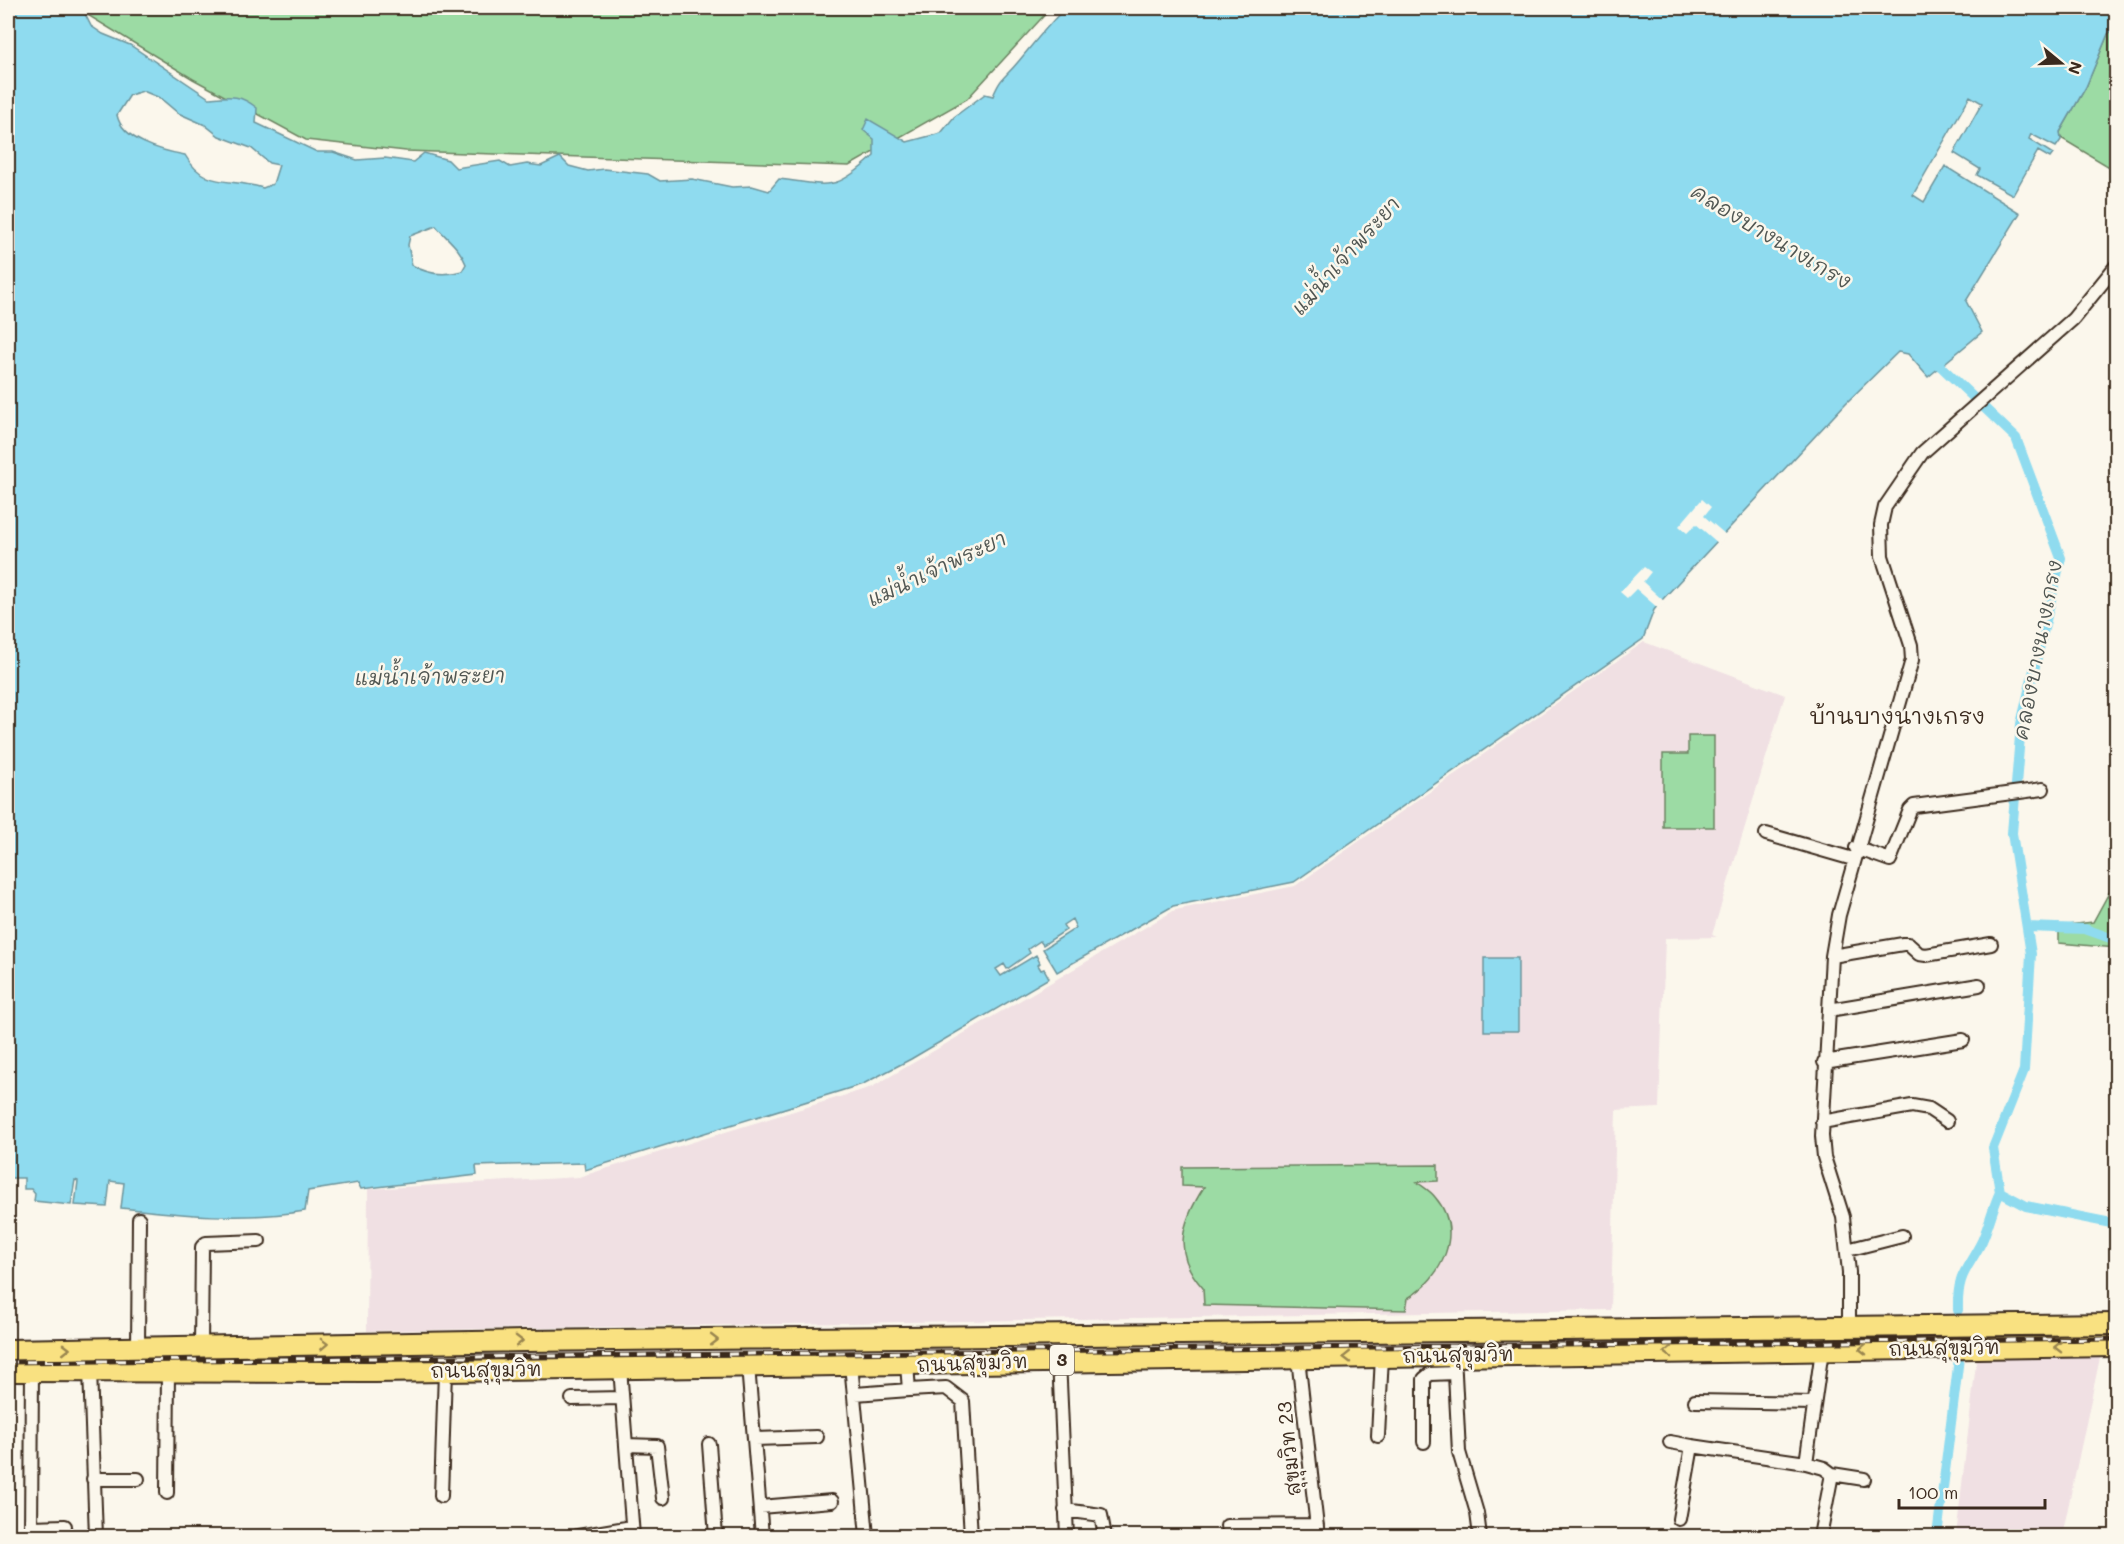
<svg xmlns="http://www.w3.org/2000/svg" width="2124" height="1544" viewBox="0 0 2124 1544" font-family="Mali,'Playpen Sans Thai',sans-serif">
<style>
.built{fill:#f0e0e3}
.green{fill:#9cdba4;stroke:#6c8261;stroke-width:1.5}
.water{fill:#8fdbef;stroke:#6d949b;stroke-width:1.5;fill-rule:evenodd}
.pier{fill:#fbf7ec}
.lines{fill:none;stroke-linecap:round;stroke-linejoin:round}
.canal{stroke:#8fdbef;stroke-width:10}
.minor-casing{stroke:#3b2a1e;stroke-width:16}
.trunk-casing{stroke:#3b2a1e;stroke-width:24}
.minor{stroke:#fbf7ec;stroke-width:12}
.trunk{stroke:#f9e181;stroke-width:20}
.rail-casing{stroke:#3b2a1e;stroke-width:5}
.rail{stroke:#fbf7ec;stroke-width:3;stroke-dasharray:9;stroke-linecap:butt}
.oneway{stroke:#9a8650}
.labels{text-anchor:middle;stroke-width:5;stroke-linejoin:round;paint-order:stroke}
.shield{fill:#fbf7ec;stroke:#75685c;stroke-width:1.5}
.shield-label{font-size:18px;font-weight:bold;fill:#3b2a1e}
.street-label{font-size:20px;fill:#3b2a1e;stroke:#fbf7ec}
.water-label{font-size:21px;font-style:italic;fill:#505652;stroke:#fbf7ec}
.quarter-label{font-size:22px;fill:#3b2a1e;stroke:#fbf7ec}
</style>
<rect width="100%" height="100%" fill="#fbf7ec"/>
<filter id="ink" filterUnits="userSpaceOnUse"><feTurbulence type="fractalNoise" baseFrequency=".0167" numOctaves="2"/><feDisplacementMap in="SourceGraphic" scale="12" xChannelSelector="R" yChannelSelector="G"/><feConvolveMatrix kernelMatrix="1 2 1 2 8 2 1 2 1" color-interpolation-filters="sRGB"/></filter>
<g filter="url(#ink)">
<path class="built" d="M 1644,642 L 1785,695 L 1712,935 L 1717,937 L 1665,938 L 1659,1108 L 1616,1110 L 1611,1310 L 367,1331 L 368,1189 L 579,1177 L 872,1087 L 1175,910 L 1295,886 Z
M 2101,1353 L 2062,1536 L 1956,1536 L 1977,1355 Z"/>
<path class="green" d="M 82,8 L 1051,8 L 967,99 L 849,166 L 406,151 L 306,140 L 193,79 L 86,14 Z
M 2116,27 L 2116,171 L 2061,138 L 2060,132 L 2086,87 L 2108,34 Z
M 1688,736 L 1714,736 L 1714,827 L 1663,827 L 1663,754 L 1688,754 Z
M 2116,804 L 2116,948 L 2059,943 L 2059,926 L 2093,922 L 2111,889 Z
M 1438,1165 L 1438,1181 L 1417,1182 C 1423,1187 1431,1191 1435,1197 C 1465,1232 1442,1278 1408,1298 L 1406,1310 L 1204,1305 L 1203,1288 C 1172,1254 1181,1223 1204,1187 L 1182,1186 L 1182,1167 Z"/>
<path class="water" d="M 8,8 L 82,8 L 91,26 L 103,34 L 130,45 L 209,98 C 230,96 240,94 257,108 L 256,123 L 317,152 L 333,152 L 357,160 L 385,158 L 413,162 L 424,153 L 448,160 L 456,168 L 500,161 L 510,167 L 527,164 L 541,166 L 560,157 L 569,166 L 588,171 L 604,169 L 648,174 L 660,181 L 692,179 L 732,187 L 752,186 L 769,191 L 779,179 C 829,185 834,193 874,156 L 874,139 L 863,130 L 868,119 L 907,142 L 941,133 L 954,117 L 985,94 L 993,96 C 1002,75 1005,78 1018,62 C 1033,44 1048,25 1065,8 L 2116,8 L 2116,27 L 2108,34 L 2086,87 L 2060,132 L 2061,140 L 2056,147 L 2031,134 L 2029,139 L 2053,154 L 2050,158 L 2038,151 L 2013,195 L 1977,175 L 1980,169 L 1954,153 L 1982,103 L 1970,96 L 1913,195 L 1924,202 L 1945,166 L 2020,213 L 1966,301 L 1982,332 L 1928,377 L 1908,354 L 1898,352 L 1846,403 L 1662,600 L 1654,610 L 1643,639 L 1294,882 L 1173,906 L 1057,972 L 1043,949 L 1076,928 L 1072,919 L 1063,925 L 1066,930 L 1043,945 L 1040,941 L 1028,949 L 1030,953 L 1007,969 L 1004,964 L 996,969 L 1001,976 L 1036,955 L 1040,963 L 1038,965 L 1041,970 L 1044,969 L 1049,978 L 911,1059 L 863,1084 L 585,1170 L 584,1163 L 476,1166 L 477,1175 L 361,1189 L 358,1183 L 308,1191 L 305,1211 C 243,1221 183,1215 121,1208 L 124,1183 L 110,1181 L 107,1207 L 75,1205 L 78,1181 L 75,1180 L 71,1205 L 34,1201 L 35,1194 L 31,1189 L 24,1189 L 24,1178 L 8,1178 ZM 143,91 L 160,98 L 178,113 L 205,125 L 219,136 L 251,148 L 269,163 L 279,165 L 273,184 L 263,188 C 230,177 205,190 185,155 C 162,151 122,140 117,115 L 130,95 ZM 436,226 C 447,239 460,248 466,264 L 462,271 C 445,276 427,274 412,265 L 408,245 L 410,236 Z
M 1484,958 L 1518,958 L 1518,1031 L 1484,1031 Z"/>
<path class="pier" d="M 1702,499 L 1711,507 L 1704,516 L 1726,535 L 1719,544 L 1696,524 L 1687,533 L 1679,526 Z
M 1644,567 L 1651,572 L 1643,582 L 1665,602 L 1659,609 L 1636,589 L 1627,598 L 1620,592 Z"/>
<g class="lines">
<path class="canal" d="M 1932,358 L 2016,438 L 2061,558 L 2021,724 L 2012,833 L 2031,954 L 2024,1070 L 1993,1148 L 2000,1192 L 2026,1206 L 2116,1224
M 2027,927 L 2085,929 L 2116,940
M 1958,1310 C 1957,1273 1967,1271 1982,1241 C 1989,1225 1993,1207 2000,1192
M 1937,1536 L 1959,1358"/>
<g class="minor-casing">
<path id="minor" d="M 1766,834 L 1853,859
M 1856,848 L 1890,860 L 1910,810 L 1914,806 L 2043,789
M 1832,956 L 1903,944 L 1908,944 L 1919,954 L 1926,955 L 1991,944
M 1829,1010 L 1979,985
M 1824,1062 L 1963,1040
M 1822,1122 L 1912,1106 L 1929,1109 L 1947,1121
M 1847,1250 L 1902,1236
M 1849,1327 L 1849,1272 L 1843,1217 L 1824,1157 L 1822,1136 L 1832,956 L 1839,915 L 1912,660 L 1911,645 L 1882,556 L 1881,525 L 1885,507 L 1922,453 L 2073,319 L 2116,266
M 201,1347 L 202,1247 L 206,1243 L 259,1241
M 138,1348 L 139,1219
M 1454,1355 L 1459,1452 L 1477,1513 L 1480,1536
M 1298,1358 L 1318,1536
M 1059,1360 L 1067,1536
M 851,1364 L 867,1536
M 907,1365 L 909,1390 L 946,1388 L 963,1401 L 971,1536
M 748,1366 L 762,1536
M 620,1368 L 633,1536
M 90,1370 L 96,1536
M 855,1394 L 909,1390
M 572,1399 L 622,1398
M 1695,1401 L 1814,1403
M 1378,1436 L 1382,1356
M 754,1439 L 817,1437
M 1424,1442 L 1424,1379 L 1430,1374 L 1455,1373
M 1670,1442 L 1692,1446
M 709,1444 L 716,1536
M 626,1445 L 657,1446 L 663,1498
M 1832,1474 L 1864,1479
M 93,1479 L 138,1479
M 167,1493 L 168,1371
M 441,1496 L 445,1371
M 760,1507 L 832,1501
M 1065,1510 L 1101,1515 L 1105,1536
M 1679,1519 L 1692,1446 L 1806,1463
M 1227,1526 L 1317,1525
M 31,1527 L 65,1526
M 31,1536 L 32,1370
M 578,1536 L 632,1527
M 1820,1536 L 1832,1474 L 1824,1468 L 1806,1463 L 1822,1350"/>
</g>
<g class="trunk-casing">
<path id="trunk" d="M 8,1350 L 525,1341 L 2116,1324
M 8,1371 L 375,1372 L 2116,1346"/>
</g>
<use href="#minor" class="minor"/>
<use href="#trunk" class="trunk"/>
<g class="rail-casing">
<path id="rail" d="M 8,1362 L 2116,1339"/>
</g>
<use href="#rail" class="rail"/>
</g>
<defs><path id="oneway-chevron" d="M-2-3.5L2.5 0L-2 3.5" fill="none" stroke-width="1.6" stroke-linecap="round" stroke-linejoin="round" transform="scale(1.5)"/></defs>
<g class="oneway">
<use href="#oneway-chevron" transform="translate(714 1340)"/>
<use href="#oneway-chevron" transform="translate(519 1341) rotate(-1)"/>
<use href="#oneway-chevron" transform="translate(324 1344) rotate(-2)"/>
<use href="#oneway-chevron" transform="translate(2058 1347) rotate(179)"/>
<use href="#oneway-chevron" transform="translate(66 1349) rotate(-1)"/>
<use href="#oneway-chevron" transform="translate(1863 1349) rotate(179)"/>
<use href="#oneway-chevron" transform="translate(1668 1352) rotate(179)"/>
<use href="#oneway-chevron" transform="translate(1347 1357) rotate(179)"/>
</g>
</g>
<g class="labels">
<rect class="shield" x="1050" y="1345" width="24" height="30" rx="4.5"/>
<g class="shield-label">
<text x="1062" y="1366">3</text>
</g>
<g class="street-label">
<text transform="translate(1944 1348) rotate(-1)" y="7">ถนนสุขุมวิท</text>
<text transform="translate(1458 1355) rotate(-1)" y="7">ถนนสุขุมวิท</text>
<text transform="translate(972 1363) rotate(-2)" y="7">ถนนสุขุมวิท</text>
<text transform="translate(486 1370) rotate(-1)" y="7">ถนนสุขุมวิท</text>
<text transform="translate(1289 1449) rotate(-96)" y="7">สุขุมวิท 23</text>
</g>
<g class="water-label">
<text transform="translate(1771 237) rotate(31)" y="7">คลองบางนางเกรง</text>
<text transform="translate(1346 256) rotate(-48)" y="7">แม่น้ำเจ้าพระยา</text>
<text transform="translate(937 569) rotate(-25)" y="7">แม่น้ำเจ้าพระยา</text>
<text transform="translate(2038 650) rotate(-79)" y="7">คลองบางนางเกรง</text>
<text transform="translate(430 677) rotate(-1)" y="7">แม่น้ำเจ้าพระยา</text>
</g>
<g class="quarter-label">
<text x="1897" y="724">บ้านบางนางเกรง</text>
</g>
</g>
<rect width="2124" height="1544" fill="none" stroke="#fbf7ec" stroke-width="30"/>
<rect x="15" y="15" width="2094" height="1514" fill="none" stroke="#3b2a1e" stroke-width="2" filter="url(#ink)"/>
<g transform="translate(2061 63) rotate(109)" stroke="#fbf7ec" stroke-width="4.5" paint-order="stroke">
<path d="M0-4.5L10 22L0 15L-10 22Z" fill="#3b2a1e"/>
<text y="-9" font-size="16" font-weight="bold" text-anchor="middle" fill="#3b2a1e">N</text>
</g>
<path d="M1899 1499v9h146v-9" fill="none" stroke="#3b2a1e" stroke-width="3"/>
<text x="1908" y="1499" font-size="18" fill="#3b2a1e" stroke="#fbf7ec" stroke-width="4.5" paint-order="stroke">100 m</text>
</svg>
